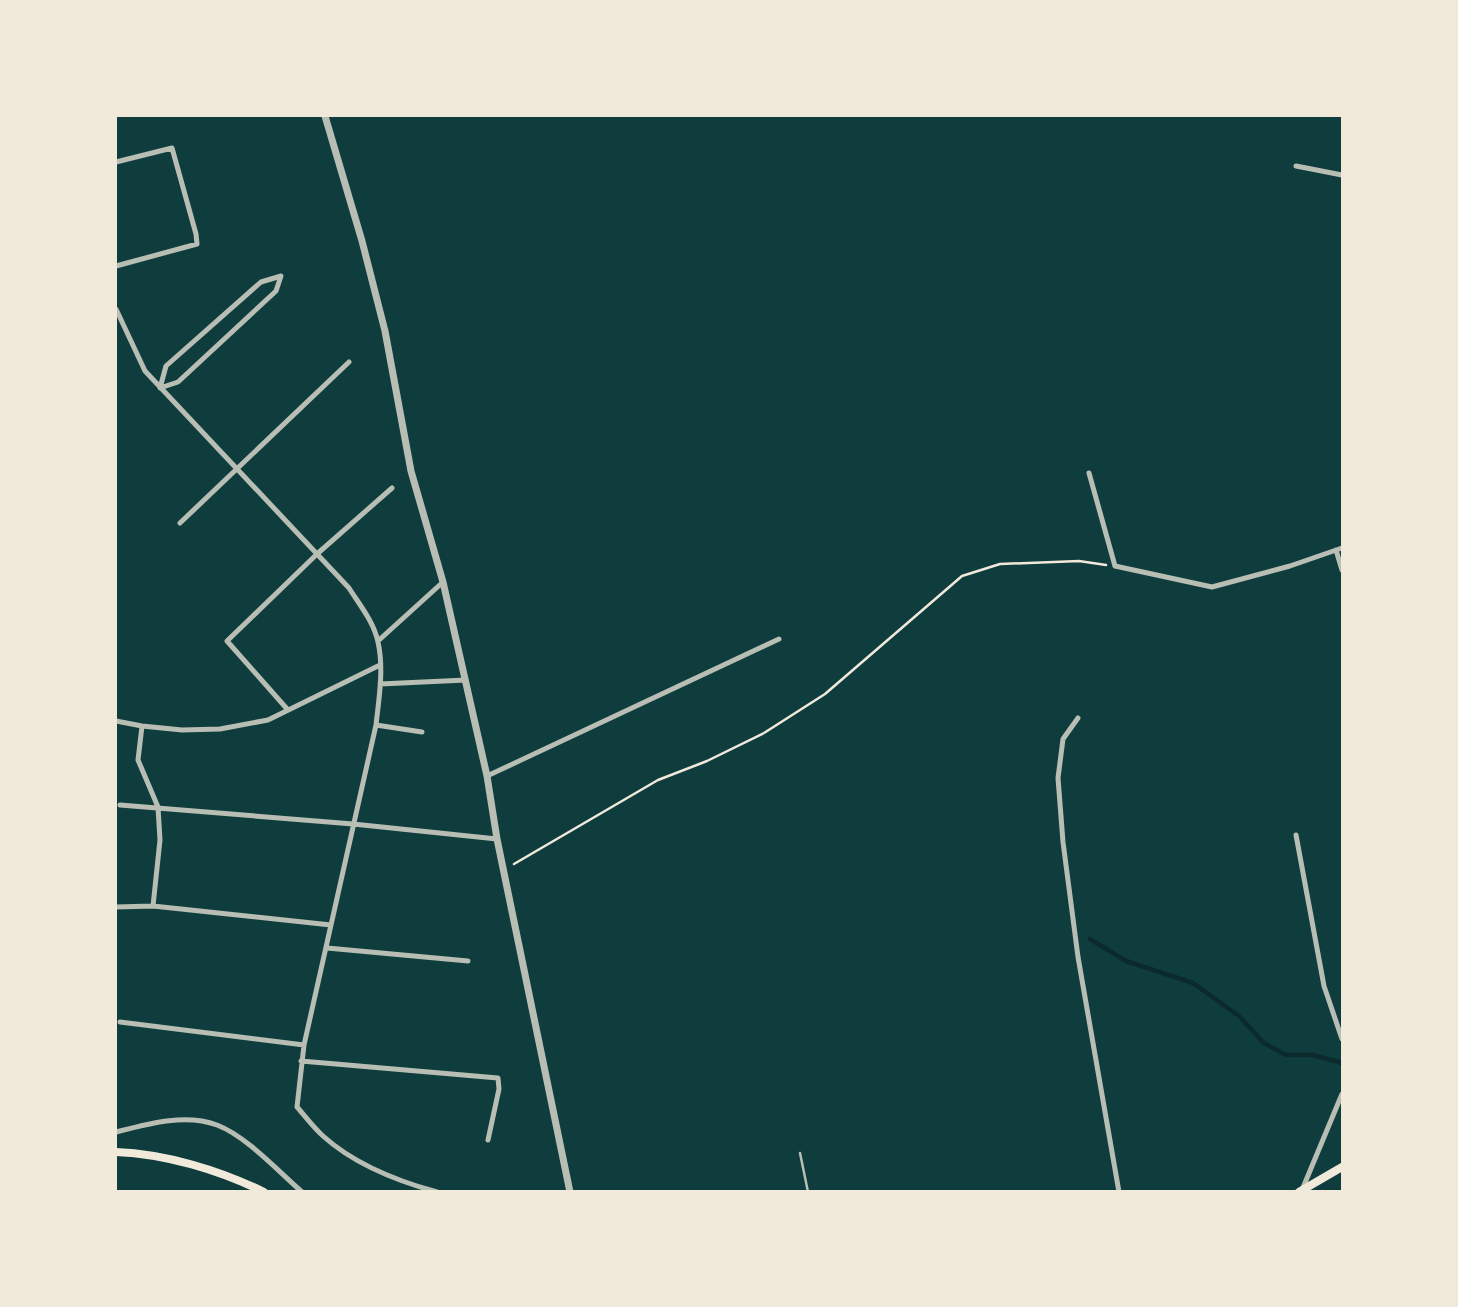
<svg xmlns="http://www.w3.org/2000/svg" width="1458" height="1307" viewBox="0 0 1458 1307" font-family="'Fira Sans',sans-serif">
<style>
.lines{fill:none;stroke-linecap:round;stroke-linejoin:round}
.stream{stroke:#0a2a2b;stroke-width:4.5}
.path{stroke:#f1e9da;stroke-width:2.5}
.service{stroke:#b8beb3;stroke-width:2.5}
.minor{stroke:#b8beb3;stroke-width:5}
.tertiary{stroke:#b8beb3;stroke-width:7}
.secondary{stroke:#f1e9da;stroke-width:8}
</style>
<rect width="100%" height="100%" fill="#0f3d3e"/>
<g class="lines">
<path class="stream" d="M 1090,939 L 1126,961 L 1193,983 L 1239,1016 L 1264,1043 L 1286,1055 L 1313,1055 L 1342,1063"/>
<path class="path" d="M 514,864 L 658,780 L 707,761 L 764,733 L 825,694 L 962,576 L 1000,564 L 1079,561 L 1106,565"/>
<path class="service" d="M 800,1153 L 808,1192"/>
<path class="minor" d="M 116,162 L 172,148 L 196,234 L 197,244 L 116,266
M 1296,166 L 1342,175
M 281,276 L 276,291 L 178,382 L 160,388 L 166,366 L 261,282 Z
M 116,309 L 145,371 L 349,588 C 359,604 374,622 378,642 C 384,669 379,698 376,725 L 304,1045 L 297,1107 C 305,1116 313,1127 323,1136 C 354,1164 397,1181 437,1192
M 1089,473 L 1115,566 L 1212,587 L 1290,566 L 1342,548
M 180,523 L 349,362
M 1336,550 L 1342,570
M 378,641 L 443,582
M 380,684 L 466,680
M 288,710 L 227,641 L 317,554 L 392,488
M 1078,718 L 1063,739 L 1058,778 L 1063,842 L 1078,957 L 1119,1192
M 116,721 L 142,726 L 182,730 L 220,729 L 268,720 L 380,665
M 376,725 L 422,732
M 142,726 L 138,760 L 158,807 L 160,840 L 153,906
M 487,776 L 779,639
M 120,805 L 353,824 L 497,839
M 1296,835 L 1324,986 L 1342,1039
M 116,907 L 153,906 L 331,925
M 327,948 L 468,961
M 120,1022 L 304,1045
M 301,1061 L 498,1078 L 499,1089 L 488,1140
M 116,1132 C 147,1124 185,1113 217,1125 C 246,1136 278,1171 302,1192
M 1302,1190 L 1342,1094"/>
<path class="tertiary" d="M 325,116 L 362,241 L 385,331 L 411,471 L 443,582 L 487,776 L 497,839 L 570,1192"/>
<path class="secondary" d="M 116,1152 C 166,1154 219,1170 264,1192
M 1299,1192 L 1342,1167"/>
</g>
<rect width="1458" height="1307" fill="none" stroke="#f1e9da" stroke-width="234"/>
</svg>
